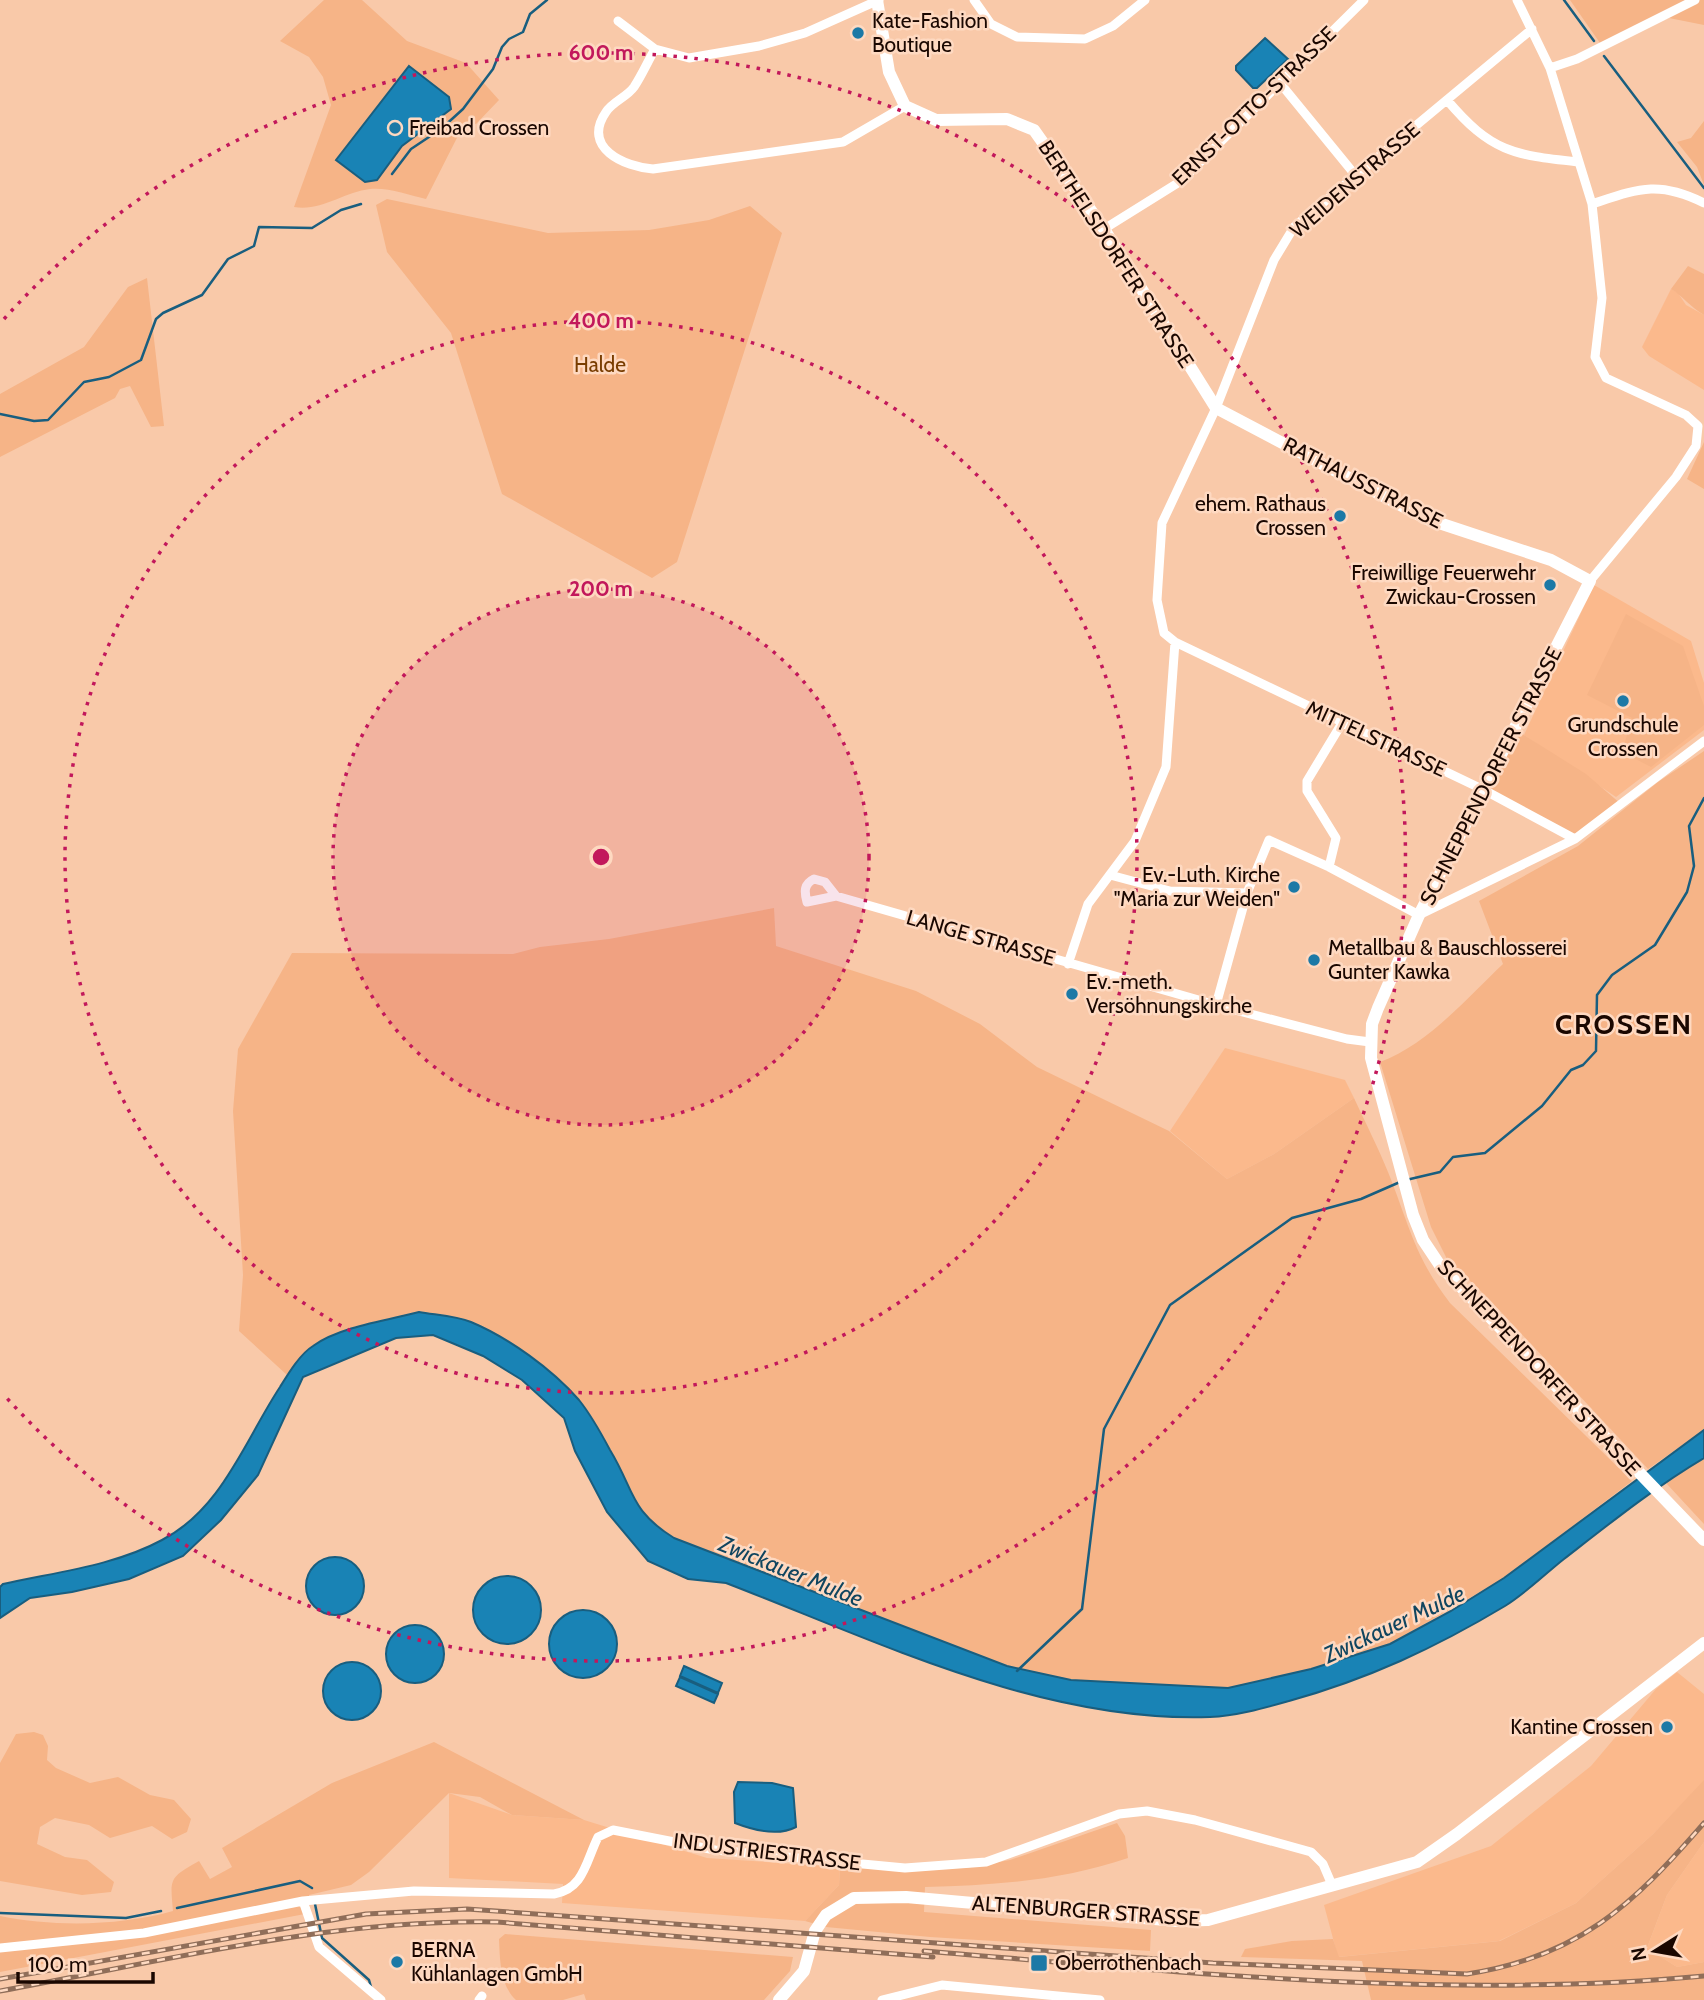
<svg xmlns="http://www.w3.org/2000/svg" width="1704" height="2000" viewBox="0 0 1704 2000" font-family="Cabin,sans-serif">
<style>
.built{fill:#fbb98c}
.green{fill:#f6b487}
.water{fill:#1983b5;stroke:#195e7f;stroke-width:2}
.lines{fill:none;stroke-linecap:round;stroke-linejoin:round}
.stream{stroke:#195e7f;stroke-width:2.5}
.street{stroke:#fff;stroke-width:9}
.secondary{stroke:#fff;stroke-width:12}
.rail-casing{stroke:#906e59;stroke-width:5}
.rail{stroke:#fed9c1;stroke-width:2.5;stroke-dasharray:8;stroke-linecap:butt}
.ring{fill:none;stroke:#c2185b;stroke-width:3.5;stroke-dasharray:3.5 7}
.poi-dot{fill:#1c79a6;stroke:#fed9c1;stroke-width:2.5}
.labels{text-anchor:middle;stroke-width:5;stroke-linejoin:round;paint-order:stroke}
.poi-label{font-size:21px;fill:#1a0700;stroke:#fed9c1;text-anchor:start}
.street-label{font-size:21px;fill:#1a0700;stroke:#fed9c1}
.park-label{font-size:21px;fill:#793d00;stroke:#fed9c1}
.water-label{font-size:23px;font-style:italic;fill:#10455f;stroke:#fed9c1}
.district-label{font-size:28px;font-weight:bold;letter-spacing:2px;fill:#1a0700;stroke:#fed9c1}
.centre{fill:#c2185b;stroke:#fed9c1;stroke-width:3.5}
.ring-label{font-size:21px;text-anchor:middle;font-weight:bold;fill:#c2185b;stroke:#fed9c1;stroke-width:5;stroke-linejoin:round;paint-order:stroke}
</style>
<rect width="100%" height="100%" fill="#f9c9a9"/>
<path class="built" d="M 1671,289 L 1678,293 L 1686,305 L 1704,315 L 1704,390 L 1649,356 L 1642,347 Z
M 1594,585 L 1691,641 L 1704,683 L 1704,730 L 1616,797 L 1524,735 Z
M 1225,1048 L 1345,1080 L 1354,1098 L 1274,1154 L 1227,1179 L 1170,1131 Z
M 1677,1672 L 1704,1694 L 1704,1781 L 1653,1834 L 1576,1903 L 1499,1941 L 1338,1957 L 1324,1905 L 1491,1846 L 1591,1766 L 1656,1689 Z
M 449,1793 L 512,1815 L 584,1820 L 707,1858 L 840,1867 L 839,1885 L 805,1921 L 562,1903 L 563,1884 L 449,1878 Z
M 1704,1842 L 1704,1962 L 1677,1967 L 1647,1948 L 1667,1895 Z"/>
<path class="green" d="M 324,0 L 362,0 L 407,41 L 466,63 L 499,100 L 476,124 L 464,124 L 426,199 C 409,195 387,187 370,189 C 344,192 320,212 294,207 L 331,105 L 323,77 L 309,57 L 280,41 Z
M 1570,0 L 1704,0 L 1704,25 L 1669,18 L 1600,43 Z
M 1704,121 L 1704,185 L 1697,167 L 1677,142 L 1691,138 Z
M 387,199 L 548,233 L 649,230 L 709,220 L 750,206 L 782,233 L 677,562 L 652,578 L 502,494 L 451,333 L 387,252 L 376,205 Z
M 1688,266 L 1704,274 L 1704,315 C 1690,307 1683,296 1671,289 Z
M 147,278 L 164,426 L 151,427 L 130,386 L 120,389 L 115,398 L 0,457 L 0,394 L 84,347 L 128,287 Z
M 1704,442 L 1704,489 L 1687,479 Z
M 1626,614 L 1683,646 L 1704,706 L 1704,725 L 1651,767 L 1622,752 L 1632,718 L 1587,695 Z
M 1516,730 L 1586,774 L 1621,804 L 1575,839 L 1484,790 Z
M 1704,751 L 1704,1430 L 1648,1469 L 1487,1297 L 1447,1259 L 1431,1227 L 1380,1062 C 1427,1045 1467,998 1503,964 L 1479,901 L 1578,846 L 1658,782 Z
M 774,908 L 776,946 L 916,991 L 980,1024 L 1037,1067 L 1169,1131 L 1227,1179 L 1274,1154 L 1354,1098 C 1365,1122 1378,1147 1388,1172 C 1409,1224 1414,1256 1450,1303 L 1632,1481 L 1504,1578 L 1390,1644 L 1311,1669 L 1228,1688 L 1071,1680 L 1007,1666 L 674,1538 L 651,1523 L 638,1509 L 612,1452 L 579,1400 L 419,1312 L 356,1328 L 313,1346 L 287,1375 L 239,1331 L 243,1275 L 233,1111 L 238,1049 L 292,953 L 513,954 L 540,947 L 609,939 Z
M 1704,1458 L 1704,1524 L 1666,1483 Z
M 34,1732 L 43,1735 L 48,1746 L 47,1760 L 56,1768 L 90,1783 L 118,1777 L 150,1795 L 174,1800 L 191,1819 L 187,1832 L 172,1839 L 152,1826 L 110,1838 L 89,1825 L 55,1818 L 40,1827 L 37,1844 L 65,1857 L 87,1860 L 114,1882 L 111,1892 L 82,1895 L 0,1881 L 0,1763 L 16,1734 Z
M 434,1742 L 584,1820 L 512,1815 L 480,1797 L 449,1793 L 369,1872 L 351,1885 L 309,1895 L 310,1913 L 0,1972 L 0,1916 C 54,1927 120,1926 173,1911 C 170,1878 169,1878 199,1861 L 210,1879 L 232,1867 L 222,1848 L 332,1783 Z
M 1704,1780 L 1704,1842 L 1667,1895 L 1647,1948 L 1677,1967 L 1704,1962 L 1704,2000 L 1371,2000 L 1362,1961 L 1241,1957 L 1245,1949 L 1292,1941 L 1333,1939 L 1339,1957 L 1500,1941 L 1576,1903 L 1653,1834 Z
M 1117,1823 L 1125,1836 L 1128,1858 C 1060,1881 996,1885 925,1887 L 924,1912 L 1151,1930 L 1150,1951 L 930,1937 L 826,1927 L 805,1921 L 839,1885 L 840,1867 L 966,1868 L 1010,1860 Z
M 505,1934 L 793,1957 L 790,1971 L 764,2000 L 586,2000 L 584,1994 L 563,2000 L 516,2000 C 500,1985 500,1961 499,1939 Z"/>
<path class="water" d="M 1265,38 L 1288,59 L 1257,88 L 1253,88 L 1236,70 L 1236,66 Z
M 409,66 L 449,97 L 451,109 L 402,146 L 377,180 L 365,182 L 336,160 Z
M 419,1312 C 436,1315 456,1316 471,1322 C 509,1338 552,1369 579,1400 C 591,1415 601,1433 610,1450 C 635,1491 629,1510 674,1538 L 1007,1666 L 1071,1680 L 1228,1688 L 1311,1669 L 1390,1644 L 1451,1611 L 1504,1578 L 1704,1430 L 1704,1458 C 1655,1487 1609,1524 1564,1559 C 1545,1574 1526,1593 1505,1606 C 1435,1648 1368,1679 1289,1701 C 1264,1708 1236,1716 1210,1717 C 1043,1723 879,1642 726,1583 L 688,1579 L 648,1561 L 607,1512 L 575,1451 L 564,1418 L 522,1380 L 483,1356 L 433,1335 L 396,1338 L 303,1377 L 258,1475 L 221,1520 L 183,1556 L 129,1579 L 72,1592 L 30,1598 L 0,1618 L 0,1587 L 3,1584 C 56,1572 114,1566 162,1540 C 222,1509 245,1440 280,1387 C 288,1374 300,1354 313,1346 C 339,1327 388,1320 419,1312 Z
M306 1586a29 29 0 1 1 58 0a29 29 0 1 1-58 0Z
M473 1610a34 34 0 1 1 68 0a34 34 0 1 1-68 0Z
M549 1644a34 34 0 1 1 68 0a34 34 0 1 1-68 0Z
M386 1654a29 29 0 1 1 58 0a29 29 0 1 1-58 0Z
M323 1691a29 29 0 1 1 58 0a29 29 0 1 1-58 0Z
M 684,1666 L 722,1683 L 718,1693 L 680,1676 Z
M 680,1677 L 718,1694 L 714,1703 L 676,1686 Z
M 738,1782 L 772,1783 L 793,1788 L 796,1827 C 777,1837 753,1830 735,1823 L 734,1792 Z"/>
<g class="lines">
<path class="stream" d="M 1564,0 L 1594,41
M 1604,56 L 1704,188
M 392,174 L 411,149 L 441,129 L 463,109 L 493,69 L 502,47 L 509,39 L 523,32 L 530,14 L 547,0
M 0,414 L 34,421 L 48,420 L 84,382 L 109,377 L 141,360 L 156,319 L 163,313 L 202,295 L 228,259 L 254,246 L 259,227 L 312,228 L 341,210 L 361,204
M 1406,1180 L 1440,1172 L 1453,1157 L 1485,1153 L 1542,1106 L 1571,1070 L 1583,1065 L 1596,1051 L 1597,995 L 1612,975 L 1655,945 L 1687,892 L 1694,866 L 1689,826 L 1704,798
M 1017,1671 L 1082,1609 L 1104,1429 L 1170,1305 L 1292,1218 L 1361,1199 L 1400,1182
M 315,1904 L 322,1938 L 369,1980 L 371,1987
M 177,1908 L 300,1881 L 312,1888
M 0,1913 L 126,1918 L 161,1911"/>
<path class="street" d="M 974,0 L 991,24 L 1017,37 L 1085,39 L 1113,26 L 1145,0
M 1517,0 L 1550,68 L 1592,204 L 1602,298 L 1595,357 L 1606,378 L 1686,415 L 1698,426 L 1696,446 L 1676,477 L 1590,581
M 618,21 L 655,49 L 689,58 L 759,46 L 805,33 L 879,0
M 655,49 C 648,61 642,75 634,87 C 627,97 612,102 606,112 C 581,148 625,167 653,169 L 843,142 L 905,106
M 1550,68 L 1577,59 L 1695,0
M 1280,83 L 1356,176
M 1447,100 C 1491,152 1513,155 1578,162
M 1592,204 C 1638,189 1658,180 1704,203
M 1104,229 L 1181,181 L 1364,0
M 1175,642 L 1484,790 L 1575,839
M 1329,867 L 1336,838 L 1307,791 L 1307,781 L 1342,723
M 1110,875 L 1170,891 L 1247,893
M 836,896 L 825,882 L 814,879 C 804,884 804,891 807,902 L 836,896 L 1216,1005 L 1347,1039 L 1370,1042
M 1068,964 L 1088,904 L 1135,841 L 1166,767 L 1175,642 L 1164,633 L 1157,600 L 1162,523 L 1216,408 L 1274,260 L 1294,227 L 1532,29
M 1216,1005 L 1247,893 L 1269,840 L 1329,867 L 1419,915 L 1575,839 L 1704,741
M 303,1901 L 319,1947 L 381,2000
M 0,1948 L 144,1933 L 303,1901 L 414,1891 L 554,1894 C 584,1889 586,1861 598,1837 L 613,1830 L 715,1850 L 905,1868 L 986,1862 L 1119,1814 L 1147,1811 L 1195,1820 L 1311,1852 L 1323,1864 L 1332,1885
M 479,2000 L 482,1996
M 882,2000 L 942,1985 L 1100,2000"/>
<path class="secondary" d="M 877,0 L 889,72 L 905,106 L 936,120 L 1007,119 L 1034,130 L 1104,229 L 1216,408 L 1427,519 L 1551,560 L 1590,581 L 1419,915 L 1378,1008 L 1372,1024 L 1371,1058 L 1413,1215 L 1423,1240 L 1439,1264 L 1704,1540
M 779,2000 L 804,1971 L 815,1931 L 826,1915 L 854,1898 L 906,1897 L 1177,1921 L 1208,1920 L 1417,1862 L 1457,1834 L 1704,1643"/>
<g class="rail-casing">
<path id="rail" d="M 924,1951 C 1180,1972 1448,2000 1704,1976
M 0,1979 L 366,1914 L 467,1909 L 1213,1963 L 1467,1974 C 1578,1957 1633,1905 1704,1823
M 0,1991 C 164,1961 329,1919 497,1922 L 933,1957"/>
</g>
<use href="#rail" class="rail"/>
</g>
<circle cx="601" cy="857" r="268" fill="#c2185b" fill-opacity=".12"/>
<g class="ring">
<circle cx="601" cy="857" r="268"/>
<circle cx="601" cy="857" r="536"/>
<path d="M4 319A804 804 0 1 1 4 1395"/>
</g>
<g class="poi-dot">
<circle cx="858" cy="33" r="7"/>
<circle cx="395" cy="128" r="7"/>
<circle cx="1340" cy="516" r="7"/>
<circle cx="1550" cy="585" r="7"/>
<circle cx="1623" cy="701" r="7"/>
<circle cx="1294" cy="887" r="7"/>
<circle cx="1314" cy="960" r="7"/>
<circle cx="1072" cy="994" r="7"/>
<circle cx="1667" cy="1727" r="7"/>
<circle cx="397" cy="1962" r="7"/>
<rect x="1030" y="1954" width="18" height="18" rx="3.5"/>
</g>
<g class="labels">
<g class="poi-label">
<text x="872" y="28">Kate-Fashion<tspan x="872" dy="24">Boutique</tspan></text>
<text x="409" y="135">Freibad Crossen</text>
<text x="1326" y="511" text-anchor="end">ehem. Rathaus<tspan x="1326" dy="24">Crossen</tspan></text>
<text x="1536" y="580" text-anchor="end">Freiwillige Feuerwehr<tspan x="1536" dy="24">Zwickau-Crossen</tspan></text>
<text x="1623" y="732" text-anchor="middle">Grundschule<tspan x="1623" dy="24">Crossen</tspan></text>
<text x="1280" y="882" text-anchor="end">Ev.-Luth. Kirche<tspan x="1280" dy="24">"Maria zur Weiden"</tspan></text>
<text x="1328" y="955">Metallbau &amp; Bauschlosserei<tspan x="1328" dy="24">Gunter Kawka</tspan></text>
<text x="1086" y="989">Ev.-meth.<tspan x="1086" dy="24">Versöhnungskirche</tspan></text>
<text x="1653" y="1734" text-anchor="end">Kantine Crossen</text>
<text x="411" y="1957">BERNA<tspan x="411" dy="24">Kühlanlagen GmbH</tspan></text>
<text x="1055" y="1970">Oberrothenbach</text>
</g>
<g class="street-label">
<text transform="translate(1254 106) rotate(-44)" y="7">ERNST-OTTO-STRASSE</text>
<text transform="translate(1355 180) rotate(-41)" y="7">WEIDENSTRASSE</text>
<text transform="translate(1116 254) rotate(57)" y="7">BERTHELSDORFER STRASSE</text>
<text transform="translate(1363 483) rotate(27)" y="7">RATHAUSSTRASSE</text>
<text transform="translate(1376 739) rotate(25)" y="7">MITTELSTRASSE</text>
<text transform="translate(1491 776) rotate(-63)" y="7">SCHNEPPENDORFER STRASSE</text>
<text transform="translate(981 938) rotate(16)" y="7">LANGE STRASSE</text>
<text transform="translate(1539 1368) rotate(47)" y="7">SCHNEPPENDORFER STRASSE</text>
<text transform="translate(767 1852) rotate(7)" y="7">INDUSTRIESTRASSE</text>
<text transform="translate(1086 1911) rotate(4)" y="7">ALTENBURGER STRASSE</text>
</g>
<g class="park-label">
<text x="600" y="372">Halde</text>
</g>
<g class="water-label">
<text transform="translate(791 1571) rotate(22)" y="8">Zwickauer Mulde</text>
<text transform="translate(1394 1624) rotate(-25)" y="8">Zwickauer Mulde</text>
</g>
<g class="district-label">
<text x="1624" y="1034">CROSSEN</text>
</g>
</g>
<circle cx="601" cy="857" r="10" class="centre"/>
<g class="ring-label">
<text x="601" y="60">600 m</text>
<text x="601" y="328">400 m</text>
<text x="601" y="596">200 m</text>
</g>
<g transform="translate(1655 1951) rotate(259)" stroke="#fed9c1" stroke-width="5" paint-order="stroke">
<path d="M0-5L12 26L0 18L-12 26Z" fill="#1a0700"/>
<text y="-10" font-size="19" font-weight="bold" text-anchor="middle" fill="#1a0700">N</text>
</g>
<path d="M18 1972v10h135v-10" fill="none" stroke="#1a0700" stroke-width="3.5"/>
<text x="28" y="1972" font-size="21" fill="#1a0700" stroke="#fed9c1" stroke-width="5" paint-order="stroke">100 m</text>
</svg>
